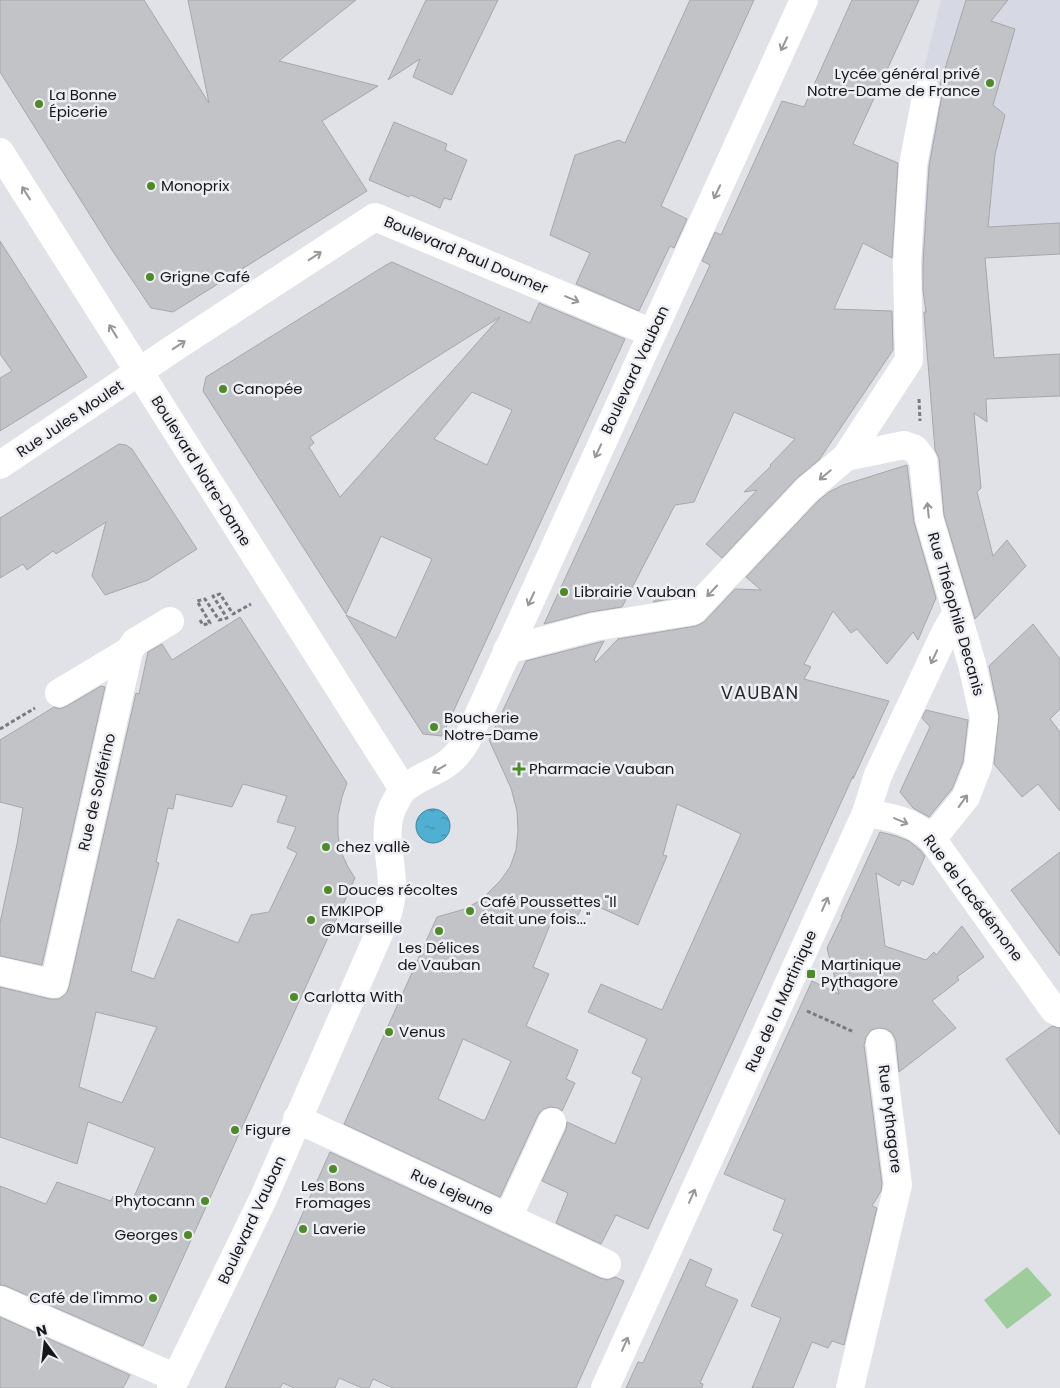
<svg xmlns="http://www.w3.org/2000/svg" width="1060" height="1388" viewBox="0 0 1060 1388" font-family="Poppins,sans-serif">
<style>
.built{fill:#d6d8e4}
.pitch{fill:#9ecc9c}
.water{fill:url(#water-ripples);stroke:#3f829b}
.building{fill:#c2c3c7;stroke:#a6a7ab;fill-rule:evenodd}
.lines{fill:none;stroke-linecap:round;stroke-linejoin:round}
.path{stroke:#797a7d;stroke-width:3;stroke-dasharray:4 2.5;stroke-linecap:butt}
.minor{stroke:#fff;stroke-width:28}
.oneway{stroke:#979798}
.poi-dot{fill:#4d8a2a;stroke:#eeeff4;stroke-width:2}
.labels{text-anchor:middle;stroke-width:5;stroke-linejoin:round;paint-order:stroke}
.poi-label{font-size:15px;fill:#171719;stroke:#eeeff4;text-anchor:start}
.street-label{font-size:15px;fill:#171719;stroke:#eeeff4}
.quarter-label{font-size:18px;letter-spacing:1px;fill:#292a2d;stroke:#eeeff4}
</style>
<defs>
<pattern id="water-ripples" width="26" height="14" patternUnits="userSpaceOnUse" patternTransform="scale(1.25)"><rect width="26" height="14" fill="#50b0d3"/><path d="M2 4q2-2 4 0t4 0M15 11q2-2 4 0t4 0" fill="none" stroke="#418eaa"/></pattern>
</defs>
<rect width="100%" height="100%" fill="#e1e2e7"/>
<path class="built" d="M 941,0 L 967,0 L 996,15 L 1007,0 L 1060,0 L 1060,254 L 921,261 L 929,154 L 903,152 Z"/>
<path class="pitch" d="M 1027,1267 L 1052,1295 L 1007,1329 L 984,1300 Z"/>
<path class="water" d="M416 826a17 17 0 1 1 34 0a17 17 0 1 1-34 0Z"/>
<path class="building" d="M 0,0 L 144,0 L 209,103 L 188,0 L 356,0 L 279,61 L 378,86 L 322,121 L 367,191 L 173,312 L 151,308 L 112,250 L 0,72 Z
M 426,0 L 498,0 L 452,95 L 413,77 L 420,59 L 388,80 Z
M 690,0 L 754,0 L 661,206 L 687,219 L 674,248 L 670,246 L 639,311 L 576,284 L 590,253 L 550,235 L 575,155 L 619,140 L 625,143 Z
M 852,0 L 919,0 L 853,144 L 898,163 L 892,258 L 863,243 L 834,309 L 892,311 L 893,350 L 819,460 L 796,479 L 722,558 L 706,544 L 757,490 L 744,492 L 771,466 L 770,465 L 795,439 L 734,412 L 694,502 L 675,505 L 622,607 L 590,612 L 544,624 L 710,265 L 702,261 L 715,232 L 721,235 L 782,101 L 804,107 Z
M 966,0 L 1008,0 L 991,21 L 1015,29 L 993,105 L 1005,115 L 995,154 L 988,227 L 1060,223 L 1060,254 L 985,258 L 994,358 L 1060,354 L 1060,396 L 986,399 L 987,422 L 974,413 L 981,488 L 977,492 L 993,556 L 1007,540 L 1026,566 L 975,619 L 944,515 L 939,458 L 935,450 L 924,314 L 924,312 L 926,312 L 923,290 L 923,264 L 929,167 L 942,95 L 940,85 Z
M 394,122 L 447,144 L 445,150 L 467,160 L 451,200 L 444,198 L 440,208 L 411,195 L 409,197 L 369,180 Z
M 0,241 L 87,377 L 0,431 L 0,378 L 12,371 L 0,354 Z
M 392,262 L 530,323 L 539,303 L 625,339 L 442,736 L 423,734 L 346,615 L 396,638 L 432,559 L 381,536 L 346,614 L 203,391 L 206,377 L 386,265 ZM 500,317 L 375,458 L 340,497 L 309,447 L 314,443 L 310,437 ZM 472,392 L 512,410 L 487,465 L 434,439 Z
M 119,444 L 126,445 L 132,449 L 197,549 L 148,580 L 105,595 L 92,576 L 106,522 L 56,554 L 53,551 L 27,570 L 23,564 L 0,578 L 0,518 Z
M 907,465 L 914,522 L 936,598 L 918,640 L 913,632 L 887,664 L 857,629 L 851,633 L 833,611 L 804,664 L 811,667 L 804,679 L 889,701 L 853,779 L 853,776 L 648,1229 L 616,1215 L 601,1244 L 556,1223 L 568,1193 L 542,1181 L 566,1129 L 567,1122 L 615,1144 L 642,1078 L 632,1073 L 647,1039 L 588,1012 L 601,984 L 662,1010 L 741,834 L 677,804 L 663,855 L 667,856 L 638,925 L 586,901 L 573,923 L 554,915 L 533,967 L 549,974 L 526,1026 L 578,1050 L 566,1079 L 575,1083 L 562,1111 L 558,1108 L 550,1107 L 543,1109 L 538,1115 L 500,1197 L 344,1124 L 437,917 L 465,909 L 481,900 L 500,881 L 510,867 L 516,850 L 518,831 L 517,811 L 511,788 L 489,740 L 526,661 L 604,641 L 594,660 L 596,662 L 618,639 L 696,626 L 704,622 L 735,589 L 761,590 L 746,577 L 818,501 L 829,492 L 843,485 ZM 463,1039 L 511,1061 L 485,1120 L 482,1120 L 438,1099 Z
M 666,588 L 693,588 L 685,596 L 653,602 Z
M 240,617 L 347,783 L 342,797 L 338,815 L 338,835 L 341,852 L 348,867 L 355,878 L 143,1346 L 6,1286 L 0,1285 L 0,1186 L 46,1204 L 57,1182 L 111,1201 L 113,1196 L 131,1204 L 155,1148 L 88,1122 L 77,1164 L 0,1137 L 0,987 L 50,999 L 59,999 L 66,994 L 69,987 L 136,693 L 139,694 L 148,652 L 162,644 L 172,660 ZM 243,784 L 287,796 L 277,822 L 296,827 L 287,848 L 297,853 L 269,912 L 251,915 L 238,943 L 178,919 L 154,979 L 131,971 L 159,863 L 156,862 L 168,808 L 173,809 L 176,794 L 232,807 ZM 96,1012 L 157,1027 L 122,1103 L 79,1087 Z
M 1033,624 L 1060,659 L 1060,709 L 1050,719 L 1060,732 L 1060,811 L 1038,784 L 1022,797 L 994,764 L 999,715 L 989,666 Z
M 101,686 L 105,687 L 42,965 L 0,956 L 0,923 L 17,844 L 23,808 L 0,802 L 0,740 L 54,707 L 60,709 L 67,706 Z
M 926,710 L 968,720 L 963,762 L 952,789 L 929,817 L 913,808 L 900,792 L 930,727 L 922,718 Z
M 880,832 L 896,836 L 909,841 L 920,850 L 925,856 L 913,885 L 902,880 L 899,886 L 876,873 L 885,946 L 926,960 L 934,952 L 936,955 L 962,926 L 984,957 L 957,977 L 959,980 L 932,1001 L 956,1028 L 899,1072 L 896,1041 L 892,1033 L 886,1029 L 879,1028 L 871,1030 L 866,1037 L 864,1045 L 882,1184 L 881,1191 L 872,1206 L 877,1208 L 844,1345 L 832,1341 L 828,1348 L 812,1342 L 793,1388 L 752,1388 L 781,1318 L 751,1306 L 783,1234 L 773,1230 L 785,1200 L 724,1174 L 812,981 L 839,994 L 827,948 L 842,917 L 841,917 Z
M 1060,852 L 1060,956 L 1011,890 Z
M 1052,1026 L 1060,1028 L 1060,1135 L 1006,1059 Z
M 330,1152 L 600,1278 L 608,1280 L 615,1277 L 624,1281 L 576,1388 L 393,1388 L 373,1379 L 369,1388 L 362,1388 L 339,1378 L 335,1388 L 294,1388 L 283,1383 L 280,1388 L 225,1388 Z
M 690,1259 L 712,1269 L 705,1286 L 738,1300 L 700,1383 L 703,1384 L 702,1388 L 626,1388 L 638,1362 L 643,1363 Z
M 0,1317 L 130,1375 L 123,1388 L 0,1388 Z"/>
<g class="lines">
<path class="path" d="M 919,399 L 920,421
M 200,620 L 203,625 L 210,623 L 197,601 L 205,599 L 219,620 L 227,618 L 213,596 L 220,594 L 233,614 L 251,604
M 0,729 L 35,708
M 807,1011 L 854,1032"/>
<path class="minor" d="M 0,152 L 403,789
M 846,457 L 909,360 L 907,264 L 913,165 L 927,92
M 0,465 L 174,348 L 375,217 L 652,333
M 507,650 L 594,627 L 693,611 L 807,490 L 846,457 L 904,445 L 915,449 L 923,460 L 929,518 L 972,664 L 984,718 L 978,766 L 966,797 L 932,839
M 59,693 L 129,651
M 866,813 C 892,817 912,821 932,839 L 1054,1010 L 1060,1013
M 0,971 L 54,984 L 129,651 L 135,642 L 170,621
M 297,1119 L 607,1264
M 508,1218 L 552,1122
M 0,1300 L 176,1378
M 171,1388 L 264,1197 L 388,913 C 390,905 392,898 392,890 C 393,860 379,828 396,801 C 398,797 401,791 405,788 C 430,769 449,772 467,740 L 804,0
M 605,1388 L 866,813 L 878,775 L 946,631 L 957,613
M 850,1388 L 898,1185 L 880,1043"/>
</g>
<defs><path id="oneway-shaft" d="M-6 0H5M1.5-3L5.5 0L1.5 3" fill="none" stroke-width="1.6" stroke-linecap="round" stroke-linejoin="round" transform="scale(1.25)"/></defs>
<g class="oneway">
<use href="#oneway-shaft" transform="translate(784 44) rotate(115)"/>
<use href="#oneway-shaft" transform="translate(717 192) rotate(115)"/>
<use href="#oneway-shaft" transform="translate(26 193) rotate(-122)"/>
<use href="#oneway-shaft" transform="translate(315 256) rotate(-33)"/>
<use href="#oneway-shaft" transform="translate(572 299) rotate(23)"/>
<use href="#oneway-shaft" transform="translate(113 331) rotate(-122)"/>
<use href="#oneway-shaft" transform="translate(179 345) rotate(-33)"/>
<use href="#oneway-shaft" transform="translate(598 451) rotate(115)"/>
<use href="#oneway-shaft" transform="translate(825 475) rotate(140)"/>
<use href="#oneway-shaft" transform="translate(928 510) rotate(-96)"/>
<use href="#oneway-shaft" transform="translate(712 591) rotate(133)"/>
<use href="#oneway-shaft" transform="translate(531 599) rotate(115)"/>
<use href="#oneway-shaft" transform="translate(934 657) rotate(115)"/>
<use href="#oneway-shaft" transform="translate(439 769) rotate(149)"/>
<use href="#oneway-shaft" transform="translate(963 801) rotate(-54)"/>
<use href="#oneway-shaft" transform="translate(901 821) rotate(23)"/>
<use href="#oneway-shaft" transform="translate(825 904) rotate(-66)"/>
<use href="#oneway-shaft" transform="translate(692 1196) rotate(-66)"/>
<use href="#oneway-shaft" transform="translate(625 1344) rotate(-66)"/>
</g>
<g class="poi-dot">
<circle cx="990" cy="83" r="5"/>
<circle cx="39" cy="104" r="5"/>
<circle cx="151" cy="186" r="5"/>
<circle cx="150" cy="277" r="5"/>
<circle cx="223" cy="389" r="5"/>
<circle cx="564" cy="592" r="5"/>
<circle cx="434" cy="727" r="5"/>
<path d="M516.5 761.5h5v5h5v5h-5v5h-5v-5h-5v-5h5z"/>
<circle cx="326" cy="847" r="5"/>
<circle cx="328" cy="890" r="5"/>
<circle cx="470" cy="911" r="5"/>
<circle cx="311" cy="920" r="5"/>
<circle cx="439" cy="931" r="5"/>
<rect x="806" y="969" width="10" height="10" rx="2.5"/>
<circle cx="294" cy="997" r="5"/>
<circle cx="389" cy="1032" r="5"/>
<circle cx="235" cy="1130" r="5"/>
<circle cx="333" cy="1169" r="5"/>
<circle cx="205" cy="1201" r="5"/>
<circle cx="303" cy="1229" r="5"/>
<circle cx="188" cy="1235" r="5"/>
<circle cx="153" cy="1298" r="5"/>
</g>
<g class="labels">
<g class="poi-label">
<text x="980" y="79" text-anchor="end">Lycée général privé<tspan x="980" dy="17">Notre-Dame de France</tspan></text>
<text x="49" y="100">La Bonne<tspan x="49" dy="17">Épicerie</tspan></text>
<text x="161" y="191">Monoprix</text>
<text x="160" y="282">Grigne Café</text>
<text x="233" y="394">Canopée</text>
<text x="574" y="597">Librairie Vauban</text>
<text x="444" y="723">Boucherie<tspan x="444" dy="17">Notre-Dame</tspan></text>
<text x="529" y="774">Pharmacie Vauban</text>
<text x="336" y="852">chez vallè</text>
<text x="338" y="895">Douces récoltes</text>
<text x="480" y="907">Café Poussettes "Il<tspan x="480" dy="17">était une fois..."</tspan></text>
<text x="321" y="916">EMKIPOP<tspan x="321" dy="17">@Marseille</tspan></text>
<text x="439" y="953" text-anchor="middle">Les Délices<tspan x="439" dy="17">de Vauban</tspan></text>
<text x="821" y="970">Martinique<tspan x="821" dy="17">Pythagore</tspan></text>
<text x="304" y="1002">Carlotta With</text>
<text x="399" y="1037">Venus</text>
<text x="245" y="1135">Figure</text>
<text x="333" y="1191" text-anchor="middle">Les Bons<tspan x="333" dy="17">Fromages</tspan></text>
<text x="195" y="1206" text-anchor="end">Phytocann</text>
<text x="313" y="1234">Laverie</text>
<text x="178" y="1240" text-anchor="end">Georges</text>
<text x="143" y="1303" text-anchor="end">Café de l'immo</text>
</g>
<g class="street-label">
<text transform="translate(466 255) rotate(23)" y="5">Boulevard Paul Doumer</text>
<text transform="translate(635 370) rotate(-65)" y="5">Boulevard Vauban</text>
<text transform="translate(70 419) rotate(-34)" y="5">Rue Jules Moulet</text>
<text transform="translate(201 471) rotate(58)" y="5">Boulevard Notre-Dame</text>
<text transform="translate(956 614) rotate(74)" y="5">Rue Théophile Decanis</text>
<text transform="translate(97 792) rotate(-77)" y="5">Rue de Solférino</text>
<text transform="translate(973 898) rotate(53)" y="5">Rue de Lacédémone</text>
<text transform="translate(781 1001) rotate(-66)" y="5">Rue de la Martinique</text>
<text transform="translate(890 1119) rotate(83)" y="5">Rue Pythagore</text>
<text transform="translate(452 1192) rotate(25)" y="5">Rue Lejeune</text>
<text transform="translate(252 1220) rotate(-65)" y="5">Boulevard Vauban</text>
</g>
<g class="quarter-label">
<text x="760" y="699">VAUBAN</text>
</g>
</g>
<g transform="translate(45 1343) rotate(345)" stroke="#eeeff4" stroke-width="4" paint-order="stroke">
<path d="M0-4L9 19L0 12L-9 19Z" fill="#171719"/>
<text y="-8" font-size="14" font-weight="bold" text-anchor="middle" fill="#171719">N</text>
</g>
</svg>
